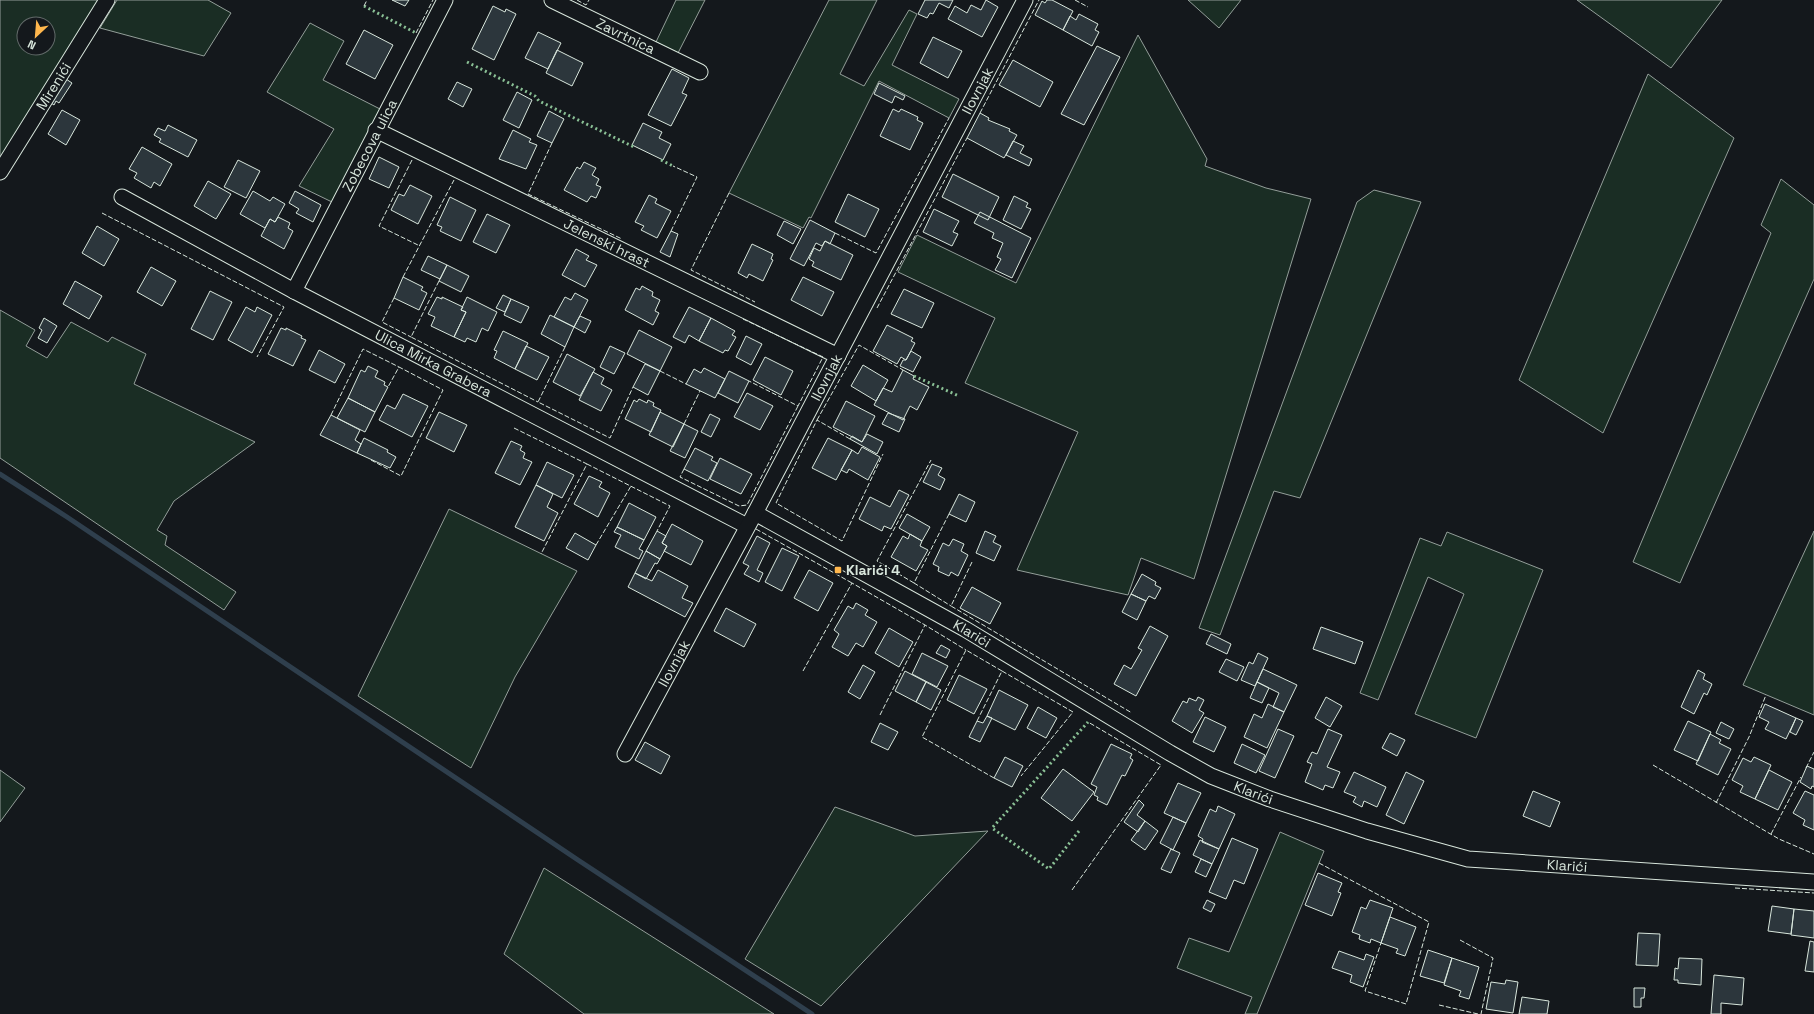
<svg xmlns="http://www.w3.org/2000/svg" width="1814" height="1014" viewBox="0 0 1814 1014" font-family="'Space Grotesk',sans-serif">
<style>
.green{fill:#1a2d24;stroke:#939e99;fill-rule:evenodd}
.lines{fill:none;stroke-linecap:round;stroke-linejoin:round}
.stream{stroke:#2f3f4d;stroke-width:5}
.building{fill:#2c363c;stroke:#d8e6dc}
.minor-casing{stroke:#d8e6dc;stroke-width:17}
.minor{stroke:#14181c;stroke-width:15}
.hedge{stroke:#8ac095;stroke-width:3;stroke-dasharray:2 3;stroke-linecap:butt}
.fence{stroke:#d8e6dc;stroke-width:1;stroke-dasharray:5 2;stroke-linecap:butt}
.poi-dot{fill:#ffb74d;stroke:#14181c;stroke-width:1.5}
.labels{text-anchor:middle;stroke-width:3;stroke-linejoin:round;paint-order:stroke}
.street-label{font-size:14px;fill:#d8e6dc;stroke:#14181c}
.poi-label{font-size:14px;font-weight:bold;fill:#d8e6dc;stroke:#14181c;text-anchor:start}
</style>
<rect width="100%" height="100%" fill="#14181c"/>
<path class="green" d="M 0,0 L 102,0 L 2,159 L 0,157 ZM 24,24 L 48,24 L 48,48 L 24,48 Z
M 117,0 L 208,0 L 231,13 L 204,56 L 100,28 Z
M 676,0 L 705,0 L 678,53 L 656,42 Z
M 829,0 L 877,0 L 840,74 L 864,86 L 909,10 L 917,14 L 892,65 L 959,99 L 949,118 L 879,81 L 811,218 L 809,217 L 803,228 L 729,193 Z
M 1188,0 L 1241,0 L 1219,28 Z
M 1577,0 L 1722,0 L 1671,68 Z
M 310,23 L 344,41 L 323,80 L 380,109 L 332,202 L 299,186 L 334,129 L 267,92 Z
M 1138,35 L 1207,159 L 1205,166 L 1266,188 L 1311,199 L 1194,579 L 1141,558 L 1128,595 L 1017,570 L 1078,432 L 965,383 L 995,318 L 898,272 L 917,235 L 1016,283 Z
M 1648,74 L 1734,138 L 1603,433 L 1519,380 Z
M 1781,179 L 1814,205 L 1814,279 L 1680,583 L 1633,562 L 1771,233 L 1761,225 Z
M 1374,190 L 1421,202 L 1300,498 L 1274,491 L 1220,635 L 1199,628 L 1357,202 Z
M 0,310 L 35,330 L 26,346 L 47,358 L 71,322 L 108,342 L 112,337 L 146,354 L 134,384 L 255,442 L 174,501 L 157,530 L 167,536 L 165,545 L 236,592 L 224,610 L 0,458 Z
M 449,509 L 577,571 L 515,677 L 471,768 L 358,696 Z
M 1814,531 L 1814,715 L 1743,685 Z
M 1447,532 L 1543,570 L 1476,738 L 1415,714 L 1464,594 L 1428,577 L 1378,700 L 1360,693 L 1420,538 L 1441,546 Z
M 0,770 L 25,788 L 0,822 Z
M 835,807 L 915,836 L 988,831 L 821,1006 L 745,959 Z
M 1280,832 L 1324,851 L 1257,1014 L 1245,1014 L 1252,997 L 1177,968 L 1189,938 L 1229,952 Z
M 544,868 L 774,1014 L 584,1014 L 504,954 Z"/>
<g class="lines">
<path class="stream" d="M 0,474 L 67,517 L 578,860 L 812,1014"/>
</g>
<path class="building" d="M 392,0 L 409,0 L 405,6 Z
M 925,0 L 953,0 L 949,8 L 939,3 L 933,14 L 930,13 L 927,18 L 918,14 Z
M 986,0 L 998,7 L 982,37 L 948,19 L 955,6 L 967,13 L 971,5 L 981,10 Z
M 1047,0 L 1052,0 L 1073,11 L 1063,30 L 1035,15 L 1042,1 L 1045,3 Z
M 493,6 L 505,12 L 506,9 L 516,14 L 494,60 L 472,49 Z
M 1079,14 L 1098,24 L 1095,30 L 1099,32 L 1092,46 L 1063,30 L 1070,16 L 1076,20 Z
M 364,30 L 393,45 L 375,79 L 346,64 Z
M 538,32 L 561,43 L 548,69 L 525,58 Z
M 933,37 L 962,51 L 948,78 L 920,63 Z
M 1097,46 L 1120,57 L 1084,125 L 1061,114 Z
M 557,50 L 583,63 L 572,86 L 546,73 Z
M 1013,60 L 1053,82 L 1040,107 L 999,85 Z
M 672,69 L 689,78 L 682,93 L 687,95 L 671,126 L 648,115 Z
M 63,77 L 72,83 L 59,103 L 56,101 L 54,105 L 48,101 Z
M 457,82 L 472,89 L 463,107 L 448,99 Z
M 879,83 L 905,96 L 903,100 L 895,96 L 892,103 L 874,94 Z
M 517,92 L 532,100 L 519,128 L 503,120 Z
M 893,109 L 899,112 L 901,109 L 918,117 L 917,120 L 923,123 L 910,150 L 880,136 Z
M 62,110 L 80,120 L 66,145 L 48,134 Z
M 549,111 L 564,119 L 552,143 L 537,136 Z
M 980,113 L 989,118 L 988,120 L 1010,129 L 1009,131 L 1017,135 L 1004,158 L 967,138 Z
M 643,123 L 662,132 L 659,138 L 671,144 L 663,160 L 632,145 Z
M 168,125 L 197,140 L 188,157 L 159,142 L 161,139 L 154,135 L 158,128 L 165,131 Z
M 513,130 L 531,139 L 529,142 L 537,145 L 526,169 L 499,159 Z
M 1013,141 L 1024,146 L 1020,153 L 1032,159 L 1029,166 L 1006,155 Z
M 142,147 L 172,164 L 160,186 L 154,182 L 151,188 L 134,178 L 137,173 L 129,169 Z
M 379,157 L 399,167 L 389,188 L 369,179 Z
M 238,160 L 260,171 L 246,198 L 224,187 Z
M 584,162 L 596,168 L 592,175 L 599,179 L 596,185 L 601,187 L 596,198 L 591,196 L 587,202 L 564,190 L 577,167 L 580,169 Z
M 953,174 L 999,197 L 988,220 L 942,197 Z
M 208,181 L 231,194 L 216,219 L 194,206 Z
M 410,185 L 432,196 L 418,224 L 391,210 L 399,194 L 404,196 Z
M 253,191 L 270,201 L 273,197 L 285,204 L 275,222 L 270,219 L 265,228 L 240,214 Z
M 295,191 L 321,205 L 313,222 L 296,213 L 299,209 L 289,203 Z
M 848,194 L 879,209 L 865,237 L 835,222 Z
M 649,195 L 657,199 L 655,203 L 671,211 L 657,238 L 641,230 L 644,226 L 635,222 Z
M 1014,196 L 1028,203 L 1026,207 L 1031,209 L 1021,229 L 1003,220 Z
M 450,197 L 476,210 L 461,241 L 440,231 L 442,227 L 437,225 Z
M 934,209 L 959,221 L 953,232 L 958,234 L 952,246 L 923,232 Z
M 980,212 L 1031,238 L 1012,278 L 995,270 L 1001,259 L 997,257 L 1003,243 L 992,238 L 994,233 L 974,223 Z
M 487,214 L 510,225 L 496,253 L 473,242 Z
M 278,217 L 290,223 L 288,228 L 293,231 L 284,249 L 261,236 L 270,219 L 275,222 Z
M 810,220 L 835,233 L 830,244 L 825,241 L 822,246 L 816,243 L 804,266 L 790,259 Z
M 784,221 L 801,229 L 793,244 L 777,235 Z
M 97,226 L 119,239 L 104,266 L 82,253 Z
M 671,231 L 678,234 L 670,257 L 660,252 Z
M 825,241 L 853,255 L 841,280 L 812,266 L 814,262 L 809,259 L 814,248 L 820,251 Z
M 752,244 L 773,254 L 771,259 L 773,260 L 763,281 L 749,274 L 747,278 L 738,273 Z
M 576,249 L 589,256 L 586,260 L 597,265 L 585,287 L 562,275 Z
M 428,256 L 447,265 L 440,279 L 421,270 Z
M 447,265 L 469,276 L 461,292 L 439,281 Z
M 151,267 L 176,281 L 162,306 L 137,292 Z
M 403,277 L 423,287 L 421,290 L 427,293 L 419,310 L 394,298 Z
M 803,277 L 834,292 L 822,316 L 791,300 Z
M 75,281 L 102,296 L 89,319 L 63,304 Z
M 642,286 L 653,292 L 652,296 L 660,300 L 655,311 L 659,313 L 653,325 L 625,310 L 636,288 L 640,290 Z
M 904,289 L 934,303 L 922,328 L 891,314 Z
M 210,291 L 232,302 L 213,340 L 191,329 Z
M 575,293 L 588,300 L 574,327 L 554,317 L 565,297 L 571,300 Z
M 503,295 L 511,299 L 505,312 L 496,308 Z
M 437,297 L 442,299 L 442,297 L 463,307 L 461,310 L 466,312 L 454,337 L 431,326 L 435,317 L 428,314 Z
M 467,297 L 497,312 L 488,331 L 482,328 L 476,342 L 467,338 L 465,342 L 454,337 L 466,312 L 461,310 Z
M 511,299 L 529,307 L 521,323 L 504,315 Z
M 246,307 L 255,312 L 257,307 L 272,315 L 252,353 L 228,340 Z
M 689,307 L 711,318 L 699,341 L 689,335 L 685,343 L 673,337 Z
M 550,315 L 574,327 L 565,347 L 541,334 Z
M 580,316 L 591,321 L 585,333 L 574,327 Z
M 44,318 L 57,326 L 47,343 L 38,338 L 42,330 L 39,328 Z
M 711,318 L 735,331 L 732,335 L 736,337 L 728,351 L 725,350 L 723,353 L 699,341 Z
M 887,325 L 913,338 L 911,341 L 915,343 L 906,360 L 901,357 L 897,364 L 873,351 Z
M 281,328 L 286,330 L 286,328 L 302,336 L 301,338 L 306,340 L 293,366 L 268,354 Z
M 639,330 L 672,347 L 660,371 L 627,354 Z
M 503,331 L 528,343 L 515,369 L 494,358 L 497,351 L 494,350 Z
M 746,336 L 762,344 L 751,365 L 736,357 Z
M 526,346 L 549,357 L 537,380 L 515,369 Z
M 610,346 L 625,353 L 614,374 L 600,367 Z
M 319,350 L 345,364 L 335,383 L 309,370 Z
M 911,351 L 921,357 L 913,372 L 900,366 L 903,360 L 906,360 Z
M 567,354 L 595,369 L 580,396 L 553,382 Z
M 765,357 L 793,371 L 781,395 L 753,380 Z
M 645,364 L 660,371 L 648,395 L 633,387 Z
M 863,365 L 888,380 L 876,401 L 851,386 Z
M 368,366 L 378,371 L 375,377 L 385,382 L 384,385 L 388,387 L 375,412 L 348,398 L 361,370 L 365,372 Z
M 704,368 L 725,379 L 715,398 L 686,384 L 694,369 L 701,373 Z
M 903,370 L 914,376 L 913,379 L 929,387 L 917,410 L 910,406 L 903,420 L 874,405 L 883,388 L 892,392 Z
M 729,371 L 749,381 L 738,403 L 718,393 Z
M 593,372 L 604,378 L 601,384 L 612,390 L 601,411 L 579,400 Z
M 747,393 L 773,406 L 760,430 L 734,417 Z
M 403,394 L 428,406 L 412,437 L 379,420 L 387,405 L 395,409 Z
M 348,398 L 375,412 L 365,432 L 337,418 Z
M 639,399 L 647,403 L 648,400 L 654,403 L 653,406 L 661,410 L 651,432 L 625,419 L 634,400 L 637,402 Z
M 846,401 L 875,416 L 862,442 L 833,427 Z
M 439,412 L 467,425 L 454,452 L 426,438 Z
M 660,412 L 684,424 L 673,447 L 649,435 Z
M 888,413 L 905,419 L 899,432 L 882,424 Z
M 710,414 L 720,419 L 711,437 L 701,432 Z
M 331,415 L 360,430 L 355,440 L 361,444 L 357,453 L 320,435 Z
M 684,424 L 698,431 L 685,458 L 670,451 Z
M 867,434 L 883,442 L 877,454 L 850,439 L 852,436 L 862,442 Z
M 364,438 L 388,450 L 387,452 L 396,457 L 390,468 L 357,453 Z
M 828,438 L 852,450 L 836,480 L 812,468 Z
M 511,441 L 522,446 L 520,450 L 525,453 L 523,458 L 532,462 L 520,485 L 495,473 Z
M 862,447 L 880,457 L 868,480 L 849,469 L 847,473 L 841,470 L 852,450 L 858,454 Z
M 695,448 L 713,457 L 711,460 L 717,463 L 708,481 L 684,469 Z
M 720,458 L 752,474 L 741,494 L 710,479 Z
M 547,462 L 574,475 L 562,498 L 536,485 Z
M 932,464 L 942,468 L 938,475 L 945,479 L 940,490 L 923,482 Z
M 589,476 L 602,482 L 599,487 L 610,493 L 598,517 L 574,504 Z
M 536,485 L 553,494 L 547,507 L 558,513 L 544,541 L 515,527 Z
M 899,490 L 909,495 L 891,529 L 884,526 L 882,531 L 859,519 L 870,497 L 890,507 Z
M 959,494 L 975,502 L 966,522 L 949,514 Z
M 629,503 L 656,517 L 644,540 L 617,527 Z
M 907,514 L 930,527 L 922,541 L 899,528 Z
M 672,524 L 703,541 L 691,565 L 664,551 L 667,546 L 662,543 Z
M 617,527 L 644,540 L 639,549 L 643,551 L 639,559 L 615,547 L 621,535 L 614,532 Z
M 657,531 L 666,536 L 662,543 L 667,546 L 660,559 L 646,551 Z
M 985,531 L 996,536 L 993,542 L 1001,546 L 994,561 L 976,553 Z
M 575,533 L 596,545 L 588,560 L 566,548 Z
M 910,534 L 922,541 L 920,546 L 928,550 L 916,571 L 891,557 L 903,536 L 908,539 Z
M 757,536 L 770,543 L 757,570 L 763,573 L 759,582 L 744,574 L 749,566 L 743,563 Z
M 953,539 L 964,544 L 961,551 L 968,555 L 958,576 L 951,572 L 949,576 L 938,571 L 939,567 L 933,564 L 943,543 L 949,546 Z
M 782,548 L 799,556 L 782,591 L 765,582 Z
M 646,551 L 660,559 L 657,564 L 655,563 L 646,579 L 635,573 Z
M 658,570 L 688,586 L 682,598 L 693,603 L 685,617 L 628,587 L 635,573 L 652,581 Z
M 809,570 L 833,583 L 818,611 L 794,598 Z
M 1142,574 L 1156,582 L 1155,585 L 1161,588 L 1155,599 L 1149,596 L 1146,601 L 1131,594 Z
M 972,587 L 1001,603 L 990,624 L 960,608 Z
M 1131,594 L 1146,601 L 1137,620 L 1122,612 Z
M 856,603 L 868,610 L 865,615 L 877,622 L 863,647 L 856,643 L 848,656 L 832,647 L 839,634 L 834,630 L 848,606 L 853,609 Z
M 726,608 L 756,624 L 744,647 L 714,631 Z
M 1150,626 L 1168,636 L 1136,696 L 1114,684 L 1124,665 L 1131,669 L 1142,650 L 1138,648 Z
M 1321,627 L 1363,642 L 1355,664 L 1313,649 Z
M 889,628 L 913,642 L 899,667 L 875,653 Z
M 1211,634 L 1231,644 L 1227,654 L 1206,644 Z
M 941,645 L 950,650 L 946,658 L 936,653 Z
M 922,653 L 948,666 L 937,687 L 912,674 Z
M 1258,653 L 1268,658 L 1255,686 L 1241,680 L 1249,662 L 1253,664 Z
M 1226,659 L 1244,667 L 1237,681 L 1219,672 Z
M 863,665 L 875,672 L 860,699 L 848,692 Z
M 1263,669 L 1297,685 L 1284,712 L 1273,707 L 1279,693 L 1257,682 Z
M 1698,670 L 1705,674 L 1703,679 L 1712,684 L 1707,695 L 1704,693 L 1694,714 L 1681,707 Z
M 905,671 L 926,682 L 916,702 L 895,691 Z
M 959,675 L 987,689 L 974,714 L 947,700 Z
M 926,682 L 941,690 L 931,710 L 916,702 Z
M 1257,682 L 1269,688 L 1262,703 L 1250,698 Z
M 999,690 L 1028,705 L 1015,730 L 987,716 Z
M 1198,697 L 1204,700 L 1199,710 L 1204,713 L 1192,733 L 1172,721 L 1183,701 L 1187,703 L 1189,698 L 1196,701 Z
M 1326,697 L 1342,706 L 1330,727 L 1315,718 Z
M 1268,704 L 1284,712 L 1267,748 L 1244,737 L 1254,714 L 1262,718 Z
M 1765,704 L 1796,718 L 1786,739 L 1765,729 L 1769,722 L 1759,717 Z
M 1038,707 L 1057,718 L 1046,738 L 1027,728 Z
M 987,716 L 992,718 L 980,742 L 969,737 L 977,721 L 983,723 Z
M 1205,717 L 1226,727 L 1214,752 L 1193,742 Z
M 1796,718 L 1803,721 L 1796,735 L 1790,732 Z
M 1688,721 L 1711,732 L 1698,761 L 1674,750 Z
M 1721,722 L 1734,729 L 1729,739 L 1716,733 Z
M 880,723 L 898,732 L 888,750 L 871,742 Z
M 1278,729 L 1294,736 L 1275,778 L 1259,771 Z
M 1328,729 L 1342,735 L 1327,767 L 1340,772 L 1333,788 L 1325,785 L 1323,790 L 1305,782 L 1312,764 L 1307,762 L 1312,752 L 1317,754 Z
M 1390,733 L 1405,740 L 1397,756 L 1382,748 Z
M 1710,734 L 1721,740 L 1719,743 L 1731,749 L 1718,775 L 1696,764 Z
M 645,742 L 670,756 L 661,774 L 635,760 Z
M 1111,744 L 1132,754 L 1130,758 L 1133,760 L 1125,776 L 1122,775 L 1107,805 L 1097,800 L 1098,797 L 1094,795 L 1097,787 L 1091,784 Z
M 1242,744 L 1265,755 L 1256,773 L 1234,763 Z
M 1005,757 L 1023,766 L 1012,787 L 994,778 Z
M 1754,757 L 1771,765 L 1755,799 L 1740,792 L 1743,786 L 1732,780 L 1743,758 L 1751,762 Z
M 1807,766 L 1814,769 L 1814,787 L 1812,786 L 1811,789 L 1800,782 Z
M 1063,769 L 1094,792 L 1072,821 L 1041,798 Z
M 1769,770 L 1792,782 L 1778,810 L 1755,799 Z
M 1354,772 L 1386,787 L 1377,807 L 1364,801 L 1362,807 L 1353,802 L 1356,797 L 1344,792 Z
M 1406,772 L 1424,781 L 1404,824 L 1386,815 Z
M 1178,783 L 1201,793 L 1186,823 L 1164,813 Z
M 1533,791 L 1560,802 L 1550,827 L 1523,816 Z
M 1805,791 L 1814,795 L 1814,830 L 1803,825 L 1805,820 L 1793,813 Z
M 1139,800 L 1144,805 L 1137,815 L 1145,821 L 1138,832 L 1124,822 Z
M 1218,806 L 1235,814 L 1219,849 L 1202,842 L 1203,839 L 1198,836 L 1210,809 L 1216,812 Z
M 1173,817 L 1186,823 L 1173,850 L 1160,843 Z
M 1145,821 L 1158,831 L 1145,850 L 1131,840 Z
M 1232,838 L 1258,849 L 1244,884 L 1234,880 L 1226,899 L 1209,892 Z
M 1200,840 L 1219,849 L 1212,864 L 1193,855 Z
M 1171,849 L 1180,853 L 1171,873 L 1161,869 Z
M 1201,859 L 1212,864 L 1206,877 L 1195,872 Z
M 1318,873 L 1342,883 L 1338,892 L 1341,893 L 1332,916 L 1305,905 Z
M 1207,900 L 1215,904 L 1211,912 L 1203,908 Z
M 1370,900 L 1393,908 L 1381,943 L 1371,939 L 1370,943 L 1359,939 L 1360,935 L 1352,932 L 1361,907 L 1366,909 Z
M 1772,906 L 1794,909 L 1791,934 L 1768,931 Z
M 1794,909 L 1814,911 L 1814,938 L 1791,935 Z
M 1390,917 L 1416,927 L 1405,956 L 1396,953 L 1398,949 L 1381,943 Z
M 1638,933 L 1660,934 L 1658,966 L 1636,965 Z
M 1810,941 L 1814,942 L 1814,972 L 1805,971 Z
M 1428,950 L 1452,958 L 1444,983 L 1420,976 Z
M 1339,951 L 1364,960 L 1366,954 L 1374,957 L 1363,987 L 1350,982 L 1352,975 L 1332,968 Z
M 1452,958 L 1479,967 L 1469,999 L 1459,996 L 1461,991 L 1444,985 Z
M 1679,958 L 1702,959 L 1701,985 L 1678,983 L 1678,980 L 1674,980 L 1675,968 L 1678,969 Z
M 1714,975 L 1744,978 L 1742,1005 L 1721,1003 L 1721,1014 L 1711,1014 Z
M 1506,980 L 1518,982 L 1513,1013 L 1486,1009 L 1491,982 L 1505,984 Z
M 1634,988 L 1645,988 L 1644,998 L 1641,998 L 1641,1007 L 1634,1007 Z
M 1522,997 L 1549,1001 L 1547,1014 L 1519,1014 Z"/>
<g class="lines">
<g class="minor-casing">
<g id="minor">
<path id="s1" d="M 552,0 L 700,72"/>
<path id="s2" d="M 376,130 L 838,356"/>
<path id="s3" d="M 0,172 L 107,0"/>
<path id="s4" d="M 122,197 L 294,291 L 747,526"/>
<path id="s5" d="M 294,291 L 445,0"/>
<path id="s6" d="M 755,513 L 965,629 L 1170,753 L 1211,776 L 1270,799 L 1367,831 L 1468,859 L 1814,882"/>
<path id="s7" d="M 625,754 L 755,513 L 1025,0"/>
</g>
</g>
<use href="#minor" class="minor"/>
<path class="hedge" d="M 364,6 L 416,33
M 467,62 L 535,96 L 539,101 L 634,147
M 661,160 L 673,166
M 914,376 L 959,396
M 1079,831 L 1049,869 L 992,828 L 1088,722"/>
<path class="fence" d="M 577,0 L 586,5 L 589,0
M 1075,0 L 1088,7
M 364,6 L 367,0
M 416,33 L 433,0
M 980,113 L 1039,0
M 552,143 L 528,194 L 622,239
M 412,160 L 379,226 L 420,246
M 729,193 L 691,270 L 755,302
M 102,213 L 284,307 L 257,357
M 671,231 L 697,177 L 673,166
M 835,233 L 876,253 L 949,118
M 403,277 L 454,180
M 439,281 L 411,337 L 538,402
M 394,298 L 382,322 L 411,337
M 877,308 L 967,138
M 743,319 L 823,357 L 798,406 L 749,381
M 565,347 L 538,402 L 610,438 L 633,387
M 660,371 L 686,384
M 331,415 L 363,349 L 399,367
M 817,420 L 859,345 L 903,370
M 684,424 L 700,391
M 514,428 L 587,464 L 541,554
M 850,439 L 817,420 L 776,503 L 842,541 L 883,454
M 371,460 L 401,476 L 443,390 L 399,367 L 388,387
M 587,464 L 670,506 L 657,531
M 684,469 L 680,477 L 739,506 L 747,505 L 798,406
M 949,514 L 914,583 L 951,606
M 756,529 L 852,583
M 596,545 L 631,486
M 972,562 L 951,606 L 1132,713
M 914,583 L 877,561 L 931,460
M 803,671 L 852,583 L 925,625
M 880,715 L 925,625 L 966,650
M 977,721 L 1002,671 L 1073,712 L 1021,776
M 1653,765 L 1779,839 L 1814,854
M 1806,768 L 1814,752
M 994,778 L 922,737 L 966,650 L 1002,671
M 1716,803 L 1749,737 L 1766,695
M 1771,834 L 1801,777
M 1319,863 L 1429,922 L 1406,1004 L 1365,991 L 1381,943
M 1735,888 L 1814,893
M 1072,890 L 1161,765 L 1088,722
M 1460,940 L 1493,958 L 1481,1014
M 1439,1005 L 1478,1014"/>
</g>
<rect class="poi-dot" x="834" y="566" width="8" height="8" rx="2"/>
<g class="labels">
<g class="street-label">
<text dy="5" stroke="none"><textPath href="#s1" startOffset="82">Zavrtnica</textPath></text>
<text dy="5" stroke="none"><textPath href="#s3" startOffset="101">Mirenići</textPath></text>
<text dy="5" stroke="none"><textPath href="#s7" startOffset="751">Ilovnjak</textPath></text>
<text dy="5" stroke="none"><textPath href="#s5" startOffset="164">Zobecova ulica</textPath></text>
<text dy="5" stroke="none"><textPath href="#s2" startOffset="257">Jelenski hrast</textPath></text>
<text dy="5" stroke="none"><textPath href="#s4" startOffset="353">Ulica Mirka Grabera</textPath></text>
<text dy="5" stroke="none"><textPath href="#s7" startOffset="427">Ilovnjak</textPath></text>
<text dy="5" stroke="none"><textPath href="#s6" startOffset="248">Klarići</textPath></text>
<text dy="5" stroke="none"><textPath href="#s7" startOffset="103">Ilovnjak</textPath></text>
<text dy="5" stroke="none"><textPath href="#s6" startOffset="572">Klarići</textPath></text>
<text dy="5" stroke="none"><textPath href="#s6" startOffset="896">Klarići</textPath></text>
</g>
<g class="poi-label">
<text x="846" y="575">Klarići 4</text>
</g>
</g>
<g transform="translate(36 36) rotate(206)"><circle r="19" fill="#14181c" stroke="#626a69"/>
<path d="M0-3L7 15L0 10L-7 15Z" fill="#ffb74d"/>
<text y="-6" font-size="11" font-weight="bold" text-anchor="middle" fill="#d8e6dc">N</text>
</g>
</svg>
